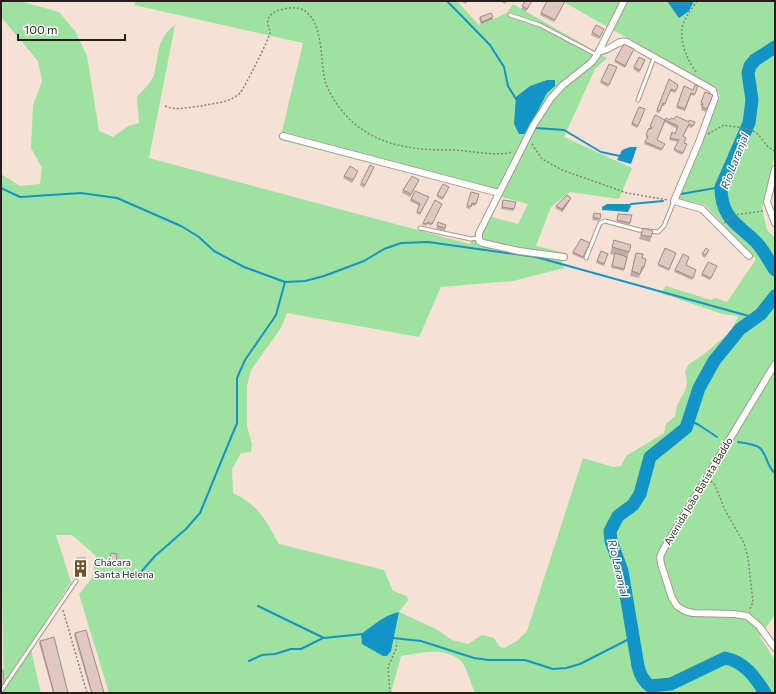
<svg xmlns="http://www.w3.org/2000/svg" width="776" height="694" font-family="Commissioner,sans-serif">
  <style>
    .green { fill: #9ee2a1 }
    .water { fill: #1394c7 }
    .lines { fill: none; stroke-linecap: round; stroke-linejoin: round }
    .stream { stroke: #1394c7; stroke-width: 2 }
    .river { stroke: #1394c7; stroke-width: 13 }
    .lane-casing { stroke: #ab988c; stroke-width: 5 }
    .street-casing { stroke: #ab988c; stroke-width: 8 }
    .path { stroke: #8f8178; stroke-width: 1.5; stroke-dasharray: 2 2; stroke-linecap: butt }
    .lane { stroke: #fff; stroke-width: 3 }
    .street { stroke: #fff; stroke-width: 6 }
    .wall { fill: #c1aca6 }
    .shaded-wall { fill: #9d8c87 }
    .building { fill: #e0c8c1; stroke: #9d8c87 }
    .labels { text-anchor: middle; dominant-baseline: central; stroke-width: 3; stroke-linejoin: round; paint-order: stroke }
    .street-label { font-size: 10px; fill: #271f1b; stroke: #fff }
    .poi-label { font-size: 10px; fill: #271f1b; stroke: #fff; text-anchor: start }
    .water-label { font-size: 11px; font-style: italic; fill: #28556c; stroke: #fff }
  </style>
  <rect width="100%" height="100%" fill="#f6e2d5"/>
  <path class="green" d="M1,1H20L59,12L75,31L87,56L99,131L113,137L128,126L139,123L137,97C142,91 152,82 154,75C159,56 156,38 175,25L149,158L470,244L484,215L518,224L528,204L280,140L303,43L134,5L136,1H457L479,25L507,13L513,4L607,58L595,69L564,137L632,168L619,199L570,192L551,207L536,246L566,253L562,263L564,268L513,281L441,287L419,337L287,313L281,328L251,370L247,386V426L252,444L251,452L241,453L232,469L233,493C259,505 266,521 279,544L384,570L393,591L407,596L408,600L399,612L436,629L452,640L468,644L482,635L494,638L500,647L504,648L517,641L527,631L583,458L613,467L621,466L626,456L664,433L666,424L675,416L677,405L685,391L687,382L685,372L688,365L704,354L729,333L739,316L722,314L661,293L666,286L711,300L715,298L727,302L756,259L705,205L678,199L720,96L717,89L562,1H775V154L762,209L767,230L775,238V614L760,637L775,660V693H475C472,686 466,666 461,661C444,646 421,653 401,656L391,693H109L79,594L92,578L96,556L72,535H56L71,582L30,645L41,693H2L4,691L1,541V174L20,186L40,184L42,168L31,148L33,105L42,81L38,61L1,17Z"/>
  <g class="water">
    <polygon points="667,1 694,1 689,11 679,18"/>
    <polygon points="547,80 555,80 555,86 547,93 527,132 524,134 519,134 514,124 516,97 530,86"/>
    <polygon points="630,147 637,147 631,164 617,160 622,150"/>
    <polygon points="607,204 630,204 631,206 628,212 602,210 602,207"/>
    <path d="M399,612L391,651L387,656H383L362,644L361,634C374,625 384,615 399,612Z"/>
  </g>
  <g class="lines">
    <g class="stream">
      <polyline points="447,1 490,45 504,67 508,86 516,99"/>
      <polyline points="536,128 564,130 601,152 620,156"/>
      <polyline points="1,188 20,197 81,193 117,198 181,226 199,237 214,251 244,267 285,282 305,281 324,276 364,261 384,249 401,243 428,242 536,257 756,318"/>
      <polyline points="681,194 721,187"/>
      <polyline points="631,204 663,201"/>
      <polyline points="689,420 699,425 717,437"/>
      <path d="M738,442C744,443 755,444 760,448C767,454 767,468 775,473"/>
      <polyline points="135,579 155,556 186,529 200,513 237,423 237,378 245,360 276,315 285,282"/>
      <polyline points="258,606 324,638 363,634"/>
      <polyline points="393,638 421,641 474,658 488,660 525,660 553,669 566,668 580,664 633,637"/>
      <polyline points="249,661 262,655 275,654 291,649 301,649 323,638"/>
    </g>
    <g class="river">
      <path d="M775,47L755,60L750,66L748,73L752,100L749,123L721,187C721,219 738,224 757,243C764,251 769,261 775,270"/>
      <path d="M765,693C755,677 745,662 725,658L671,684L650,686C643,681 640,675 638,666L622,571L611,541L610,531L618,516L633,505L640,494L650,457L686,428L699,388L714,361L740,329L761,314L775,296"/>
    </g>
    <defs>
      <g id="lane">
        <polyline points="510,15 540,25 597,55"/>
        <polyline points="638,100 654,58"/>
        <polyline points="420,228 471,239 478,238"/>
        <polyline points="586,258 600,223 605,221 639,230 658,232 664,226 674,201"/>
        <polyline points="1,691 76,581"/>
      </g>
      <g id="street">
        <path d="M599,51C610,52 617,39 627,42L713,90L715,98L699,142L674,201L702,209L749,256"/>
        <polyline points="283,136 499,193"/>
        <polyline points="775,169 767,202 775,223"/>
        <polyline points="564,257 519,251 483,243 479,241 479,233 533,126 551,98 563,85 592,62 597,55 624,1"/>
        <polyline points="775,364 663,550 660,557 661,564 672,598 677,606 685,611 693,613 734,614 747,616 759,626 775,648"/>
      </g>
    </defs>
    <use href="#lane" class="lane-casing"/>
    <use href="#street" class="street-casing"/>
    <g class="path">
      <path d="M697,1C693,7 688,13 685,20C676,35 687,61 697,73"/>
      <path d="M165,106C176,111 189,107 201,106C214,103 230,103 240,93C245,87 269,39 270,33C270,27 265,22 270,16C275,9 294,6 301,9C324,18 320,61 325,81C328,90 333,99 339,107C367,144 406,150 450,150C468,150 497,157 512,152"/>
      <path d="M708,134L724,125C733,127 745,127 753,131C763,136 764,147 775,151"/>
      <polyline points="532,144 542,159 562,170 627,193 668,200"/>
      <polyline points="724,223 734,215 763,211"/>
      <polyline points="711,481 715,485 725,510 744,543 748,558 753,602 749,611"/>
      <polyline points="63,610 87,693"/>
      <polyline points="390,693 388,667 396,649 397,642"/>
    </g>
    <use href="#lane" class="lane"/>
    <use href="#street" class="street"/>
  </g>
  <g class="wall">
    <polygon points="460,1 468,1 466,4"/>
    <polygon points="500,1 507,1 505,4"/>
    <polygon points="521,1 532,1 526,12 521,9 524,3"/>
    <polygon points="565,1 554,22 540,15 541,13"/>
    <polygon points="480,17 493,17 492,19 481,24 479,19"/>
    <polygon points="604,29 599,39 591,35 592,32"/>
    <polygon points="634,49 625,68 614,62 615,60"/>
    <polygon points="645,60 639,73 633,69 634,67"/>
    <polygon points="609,64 617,67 608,87 600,83"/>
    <polygon points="669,79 678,85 675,93 670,91 664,106 662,106 659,113 656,112"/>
    <polygon points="684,86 693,90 698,86 694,96 691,95 685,111 676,108"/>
    <polygon points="705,92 713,95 706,112 701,110 702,106 700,105"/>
    <polygon points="639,107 645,109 637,128 631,125"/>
    <polygon points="655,115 665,120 674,119 689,122 695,122 692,128 688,127 683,136 684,143 686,146 682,155 674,151 678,142 669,140 672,132 675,134 677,129 665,122 657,140 664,146 661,151 644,144 647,138 646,137"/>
    <polygon points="374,167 364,188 360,185 361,183"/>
    <polygon points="358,171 352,183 343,178 344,176"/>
    <polygon points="418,182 410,197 402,193 403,190"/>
    <polygon points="448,189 442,200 437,197 437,195"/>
    <polygon points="471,192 479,194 475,206 471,205 470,209 466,208"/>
    <polygon points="429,197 420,215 416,213 419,206 410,201 411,199"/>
    <polygon points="503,200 514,209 514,211 501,209"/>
    <polygon points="570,200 562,212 555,208 556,206"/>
    <polygon points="442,204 431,226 427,224 426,226 422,225 423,223"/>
    <polygon points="594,213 601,214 599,221 592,220"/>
    <polygon points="632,215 629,225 616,222 618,216"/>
    <polygon points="438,222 446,225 445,231 436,229"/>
    <polygon points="643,228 651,237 650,242 639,239"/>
    <polygon points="614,240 629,252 624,271 611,268 614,255 610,254"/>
    <polygon points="590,243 583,259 572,254 573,252"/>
    <polygon points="665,248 676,253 669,271 658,266"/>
    <polygon points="709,250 705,258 702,256 702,254"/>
    <polygon points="601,251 608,254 604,266 596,263"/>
    <polygon points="636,253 642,258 644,267 642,272 641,271 639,278 630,276"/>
    <polygon points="683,254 686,265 696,270 692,280 674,272"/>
    <polygon points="716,268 710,280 701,276 702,274"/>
    <polygon points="111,553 116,563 115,566 108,564"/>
    <polygon points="77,558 86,576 77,576 76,560"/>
    <polygon points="75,633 104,693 91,693 74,635"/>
    <polygon points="40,641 68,693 53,693 39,643"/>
  </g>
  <g class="shaded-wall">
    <polygon points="493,17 492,19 481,24 482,22"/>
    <polygon points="571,198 570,200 562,212 562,209"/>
    <polygon points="78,574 87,574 86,576 77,576"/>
  </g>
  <g class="building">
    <polygon points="525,1 532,1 527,9 522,6"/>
    <polygon points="547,1 565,1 555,20 541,13"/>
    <polygon points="491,13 493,17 482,22 480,17"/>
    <polygon points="596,25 604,29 600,37 592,32"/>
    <polygon points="624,44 634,49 625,66 615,60"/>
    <polygon points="639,57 645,60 640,70 634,67"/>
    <polygon points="609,64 617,67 609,85 601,81"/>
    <polygon points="669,79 678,85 676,91 671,89 665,104 663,103 660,111 657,110"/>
    <polygon points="695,85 698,86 695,94 691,93 685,109 677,106 684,86 693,90"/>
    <polygon points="705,92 713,95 707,109 702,107 703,104 701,102"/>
    <polygon points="639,107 645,109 638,126 632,123"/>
    <polygon points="655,115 665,120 657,140 665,144 662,149 645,142 648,136 646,135 649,128 651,129 652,127 650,126"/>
    <polygon points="676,116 689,122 689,120 695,122 693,126 689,124 683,136 686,138 684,143 687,144 683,153 674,149 679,140 670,138 672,132 675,134 678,126 665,120 666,118 670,120 671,118 674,119"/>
    <polygon points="370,165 374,167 365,185 361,183"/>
    <polygon points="350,166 358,171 353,180 344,176"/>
    <polygon points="412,176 419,180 411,194 403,190"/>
    <polygon points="443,184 449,187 443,198 437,195"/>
    <polygon points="415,191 429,197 420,213 417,211 420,204 411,199"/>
    <polygon points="471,192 479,194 476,204 472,203 471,207 467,205"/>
    <polygon points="567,195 571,198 562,209 556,206"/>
    <polygon points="435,200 442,204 432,224 428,222 427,224 423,223"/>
    <polygon points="503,200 516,202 514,209 502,207"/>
    <polygon points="594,213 601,214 600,219 593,217"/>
    <polygon points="618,214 632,215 630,223 617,220"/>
    <polygon points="438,222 446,225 445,228 437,226"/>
    <polygon points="643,228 653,231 651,237 641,235"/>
    <polygon points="581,239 590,243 583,257 573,252"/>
    <polygon points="614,240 631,245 629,252 612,247"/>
    <polygon points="665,248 676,253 669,269 658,264"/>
    <polygon points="706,248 709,250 706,255 702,254"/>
    <polygon points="601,251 608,254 604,264 597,261"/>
    <polygon points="615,253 627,257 624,269 612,266"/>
    <polygon points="636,253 643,254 642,258 646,259 644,267 642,267 640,274 632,271"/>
    <polygon points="683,254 689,257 686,265 696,270 693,278 675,270"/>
    <polygon points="708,262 717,266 711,278 702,274"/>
    <polygon points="111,553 117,554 116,563 109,562"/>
    <polygon points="77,558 86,558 87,574 78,574"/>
    <polygon points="86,630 104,693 92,693 75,633"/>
    <polygon points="54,637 68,693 54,693 40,641"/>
    <polygon points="1,670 3,670 4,684 1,685"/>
  </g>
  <defs>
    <symbol id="building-bare" viewBox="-9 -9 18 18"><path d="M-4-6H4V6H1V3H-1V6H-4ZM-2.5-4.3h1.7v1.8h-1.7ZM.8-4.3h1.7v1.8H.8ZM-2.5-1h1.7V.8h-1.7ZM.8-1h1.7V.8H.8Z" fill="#715127" stroke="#fff" stroke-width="2.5" paint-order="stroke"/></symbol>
  </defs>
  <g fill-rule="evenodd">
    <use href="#building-bare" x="68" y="556" width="25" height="25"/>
  </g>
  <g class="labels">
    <g class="street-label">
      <text transform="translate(698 491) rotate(-59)">Avenida João Batista Baddo</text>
    </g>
    <g class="poi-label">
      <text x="94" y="562">Chácara<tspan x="94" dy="12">Santa Helena</tspan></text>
    </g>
    <g class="water-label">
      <text transform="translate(734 161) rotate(-69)">Rio Laranjal</text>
      <text transform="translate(619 568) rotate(77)">Rio Laranjal</text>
    </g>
  </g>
  <rect width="776" height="694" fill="none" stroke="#271f1b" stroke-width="4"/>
  <path d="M18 34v6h107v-6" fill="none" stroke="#271f1b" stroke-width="2"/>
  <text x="24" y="34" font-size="12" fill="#271f1b" stroke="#ffffff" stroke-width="3" paint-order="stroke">100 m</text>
</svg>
